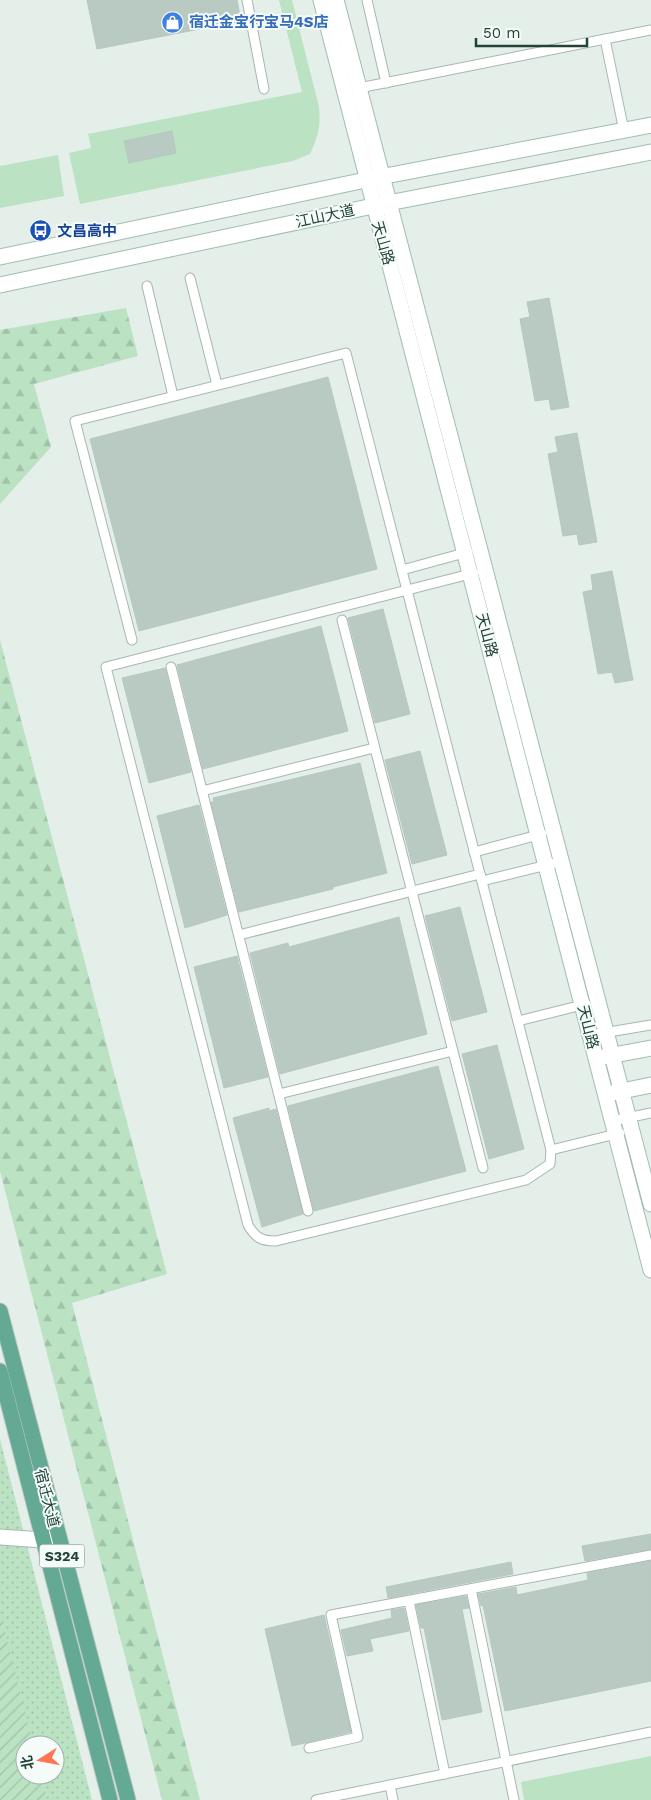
<svg xmlns="http://www.w3.org/2000/svg" width="651" height="1800" font-family="'Work Sans','Noto Sans SC',sans-serif">
  <style>
    .grass { fill: #bbe2c3 }
    .forest { fill: url(#forest-firs) }
    .park { fill: url(#park-dots); fill-rule: evenodd }
    .garden { fill: url(#garden-furrows) }
    .building { fill: #b9cac2; stroke: #b5c9c0 }
    .lines { fill: none; stroke-linecap: round; stroke-linejoin: round }
    .lane-casing { stroke: #a6b8b0; stroke-width: 11 }
    .street-casing { stroke: #a6b8b0; stroke-width: 17 }
    .secondary-casing { stroke: #a1bcb1; stroke-width: 17 }
    .primary-casing { stroke: #c1cac7; stroke-width: 17 }
    .lane { stroke: #fff; stroke-width: 9 }
    .street { stroke: #fff; stroke-width: 15 }
    .secondary { stroke: #fff; stroke-width: 15 }
    .primary { stroke: #64a994; stroke-width: 15 }
    .labels { text-anchor: middle; dominant-baseline: central; stroke-width: 4; stroke-linejoin: round; paint-order: stroke }
    .shield { fill: #f5fbf8; stroke: #617a72; stroke-width: 1 }
    .shield-label { font-size: 14px; font-weight: bold; fill: #214338 }
    .shop-label { font-size: 15px; font-weight: bold; fill: #366cbe; stroke: #f5fbf8; text-anchor: start }
    .street-label { font-size: 15px; fill: #214338; stroke: #f5fbf8 }
    .transit-label { font-size: 15px; font-weight: bold; fill: #164399; stroke: #f5fbf8; text-anchor: start }
  </style>
  <defs>
    <pattern id="forest-firs" width="22" height="20" patternUnits="userSpaceOnUse" patternTransform="scale(1.25)"><rect width="22" height="20" fill="#bbe2c3"/><path d="M5 1l3.5 6h-7zM16 11l3.5 6h-7z" fill="#a0c3a8"/></pattern>
    <pattern id="park-dots" width="8" height="8" patternUnits="userSpaceOnUse" patternTransform="scale(1.25)"><rect width="8" height="8" fill="#bbe2c3"/><path d="M2 2h.1M6 6h.1" fill="none" stroke="#a0c3a8" stroke-width="1.8" stroke-linecap="round"/></pattern>
    <pattern id="garden-furrows" width="10" height="10" patternUnits="userSpaceOnUse" patternTransform="scale(1.25)"><rect width="10" height="10" fill="#bbe2c3"/><path d="M-1 1l2-2M0 10L10 0M9 11l2-2" fill="none" stroke="#a0c3a8"/></pattern>
  </defs>
  <rect width="100%" height="100%" fill="#e4efe9"/>
  <g class="grass">
    <path d="M279,0H292L319,107C321,125 318,137 310,154L293,161L80,204L69,153L91,148L88,134L302,92Z"/>
    <polygon points="58,155 64,196 0,208 0,166"/>
    <polygon points="651,1756 651,1800 524,1800 521,1782"/>
  </g>
  <g class="forest">
    <polygon points="126,308 138,356 34,384 51,447 0,504 0,330"/>
    <polygon points="0,640 167,1274 72,1303 200,1800 162,1800 0,1171"/>
  </g>
  <path class="park" d="M0,1439L92,1800H0ZM25,1745H55V1775H25Z"/>
  <polygon class="garden" points="0,1611 33,1745 25,1745 25,1775 41,1775 47,1799 42,1800 0,1800"/>
  <g class="building">
    <polygon points="87,0 237,0 241,21 97,49"/>
    <polygon points="172,131 176,153 129,163 124,141"/>
    <polygon points="549,298 569,407 551,410 549,399 535,401 520,319 530,317 527,302"/>
    <polygon points="328,377 377,569 139,631 90,439"/>
    <polygon points="577,433 597,542 579,545 577,534 563,536 548,454 558,452 555,437"/>
    <polygon points="612,571 633,680 615,683 612,672 598,674 583,592 593,590 591,575"/>
    <polygon points="383,609 410,714 375,723 348,618"/>
    <polygon points="321,626 348,731 203,769 177,665"/>
    <polygon points="165,668 191,772 149,783 122,678"/>
    <polygon points="420,751 447,855 412,864 385,760"/>
    <polygon points="360,763 387,873 333,887 333,889 239,912 211,802 214,802 213,798"/>
    <polygon points="199,805 227,915 185,928 157,816"/>
    <polygon points="460,907 487,1012 452,1021 425,916"/>
    <polygon points="399,917 427,1034 280,1074 250,953 288,943 289,947"/>
    <polygon points="237,956 268,1077 224,1088 194,967"/>
    <polygon points="497,1045 524,1149 489,1159 462,1054"/>
    <polygon points="438,1066 466,1171 314,1211 288,1106"/>
    <polygon points="269,1108 269,1111 276,1109 303,1214 262,1227 233,1118"/>
    <polygon points="651,1534 651,1549 585,1561 582,1546"/>
    <polygon points="651,1561 651,1681 505,1711 483,1605 481,1606 478,1594 516,1587 517,1595 588,1580 587,1573"/>
    <polygon points="511,1562 513,1574 388,1598 386,1587"/>
    <polygon points="466,1596 469,1608 462,1609 482,1712 442,1720 424,1628 421,1628 416,1605"/>
    <polygon points="404,1608 409,1631 370,1639 373,1651 347,1656 341,1630 392,1618 391,1610"/>
    <polygon points="324,1615 351,1732 292,1746 265,1629"/>
  </g>
  <g class="lines">
    <defs>
      <g id="lane">
        <polyline points="247,0 264,89"/>
        <polyline points="367,0 386,83"/>
        <polyline points="605,39 624,131"/>
        <polyline points="359,88 651,30"/>
        <polyline points="190,278 217,385"/>
        <polyline points="147,286 173,396"/>
        <polyline points="402,570 468,552"/>
        <path d="M474,573L106,667L248,1225C256,1238 261,1241 276,1241L526,1180L550,1164L551,1150"/>
        <polyline points="342,620 483,1168"/>
        <polyline points="132,640 75,421 346,353 551,1150 620,1133"/>
        <polyline points="171,667 308,1211"/>
        <polyline points="202,791 374,748"/>
        <polyline points="474,852 542,834"/>
        <polyline points="482,881 563,861"/>
        <polyline points="239,935 480,874"/>
        <polyline points="518,1021 586,1004"/>
        <polyline points="591,1035 651,1025"/>
        <polyline points="279,1094 453,1051"/>
        <polyline points="612,1121 651,1113"/>
        <polyline points="471,1589 514,1800"/>
        <polyline points="409,1601 445,1774"/>
        <polyline points="309,1748 358,1737 331,1615 651,1555"/>
        <polyline points="390,1785 393,1800"/>
        <polyline points="316,1800 651,1732"/>
      </g>
      <polyline id="street" points="0,1537 43,1540 56,1538"/>
      <g id="secondary">
        <polyline points="321,0 651,1270"/>
        <path d="M336,0C438,402 549,802 651,1204"/>
        <polyline points="0,257 380,177 651,125"/>
        <polyline points="0,285 373,206 651,152"/>
        <polyline points="603,1057 651,1048"/>
        <polyline points="612,1093 651,1085"/>
      </g>
      <g id="primary">
        <polyline points="0,1311 128,1800"/>
        <polyline points="0,1371 110,1800"/>
      </g>
    </defs>
    <use href="#lane" class="lane-casing"/>
    <use href="#street" class="street-casing"/>
    <use href="#secondary" class="secondary-casing"/>
    <use href="#primary" class="primary-casing"/>
    <use href="#lane" class="lane"/>
    <use href="#street" class="street"/>
    <use href="#secondary" class="secondary"/>
    <use href="#primary" class="primary"/>
  </g>
  <defs>
    <symbol id="shop-disc" viewBox="-11 -11 22 22"><circle r="9.5" fill="#3f7fe0" stroke="#f5fbf8"/><path d="M-5-2.5h2.3a2.7 3.5 0 0 1 5.4 0H5L5.5 6h-11ZM-1.5-2.5h3a1.5 2.3 0 0 0-3 0Z" fill="#fff"/></symbol>
    <symbol id="bus-disc" viewBox="-11 -11 22 22"><circle r="9.5" fill="#1a4fb4" stroke="#f5fbf8"/><path d="M-5-6H5V4H4V6H2V4H-2V6H-4V4H-5ZM-3.5-4V0h7V-4ZM-3.5 1.2v1.5H-2V1.2ZM2 1.2v1.5H3.5V1.2Z" fill="#fff"/></symbol>
  </defs>
  <g fill-rule="evenodd">
    <use href="#shop-disc" x="160" y="10" width="25" height="25"/>
    <use href="#bus-disc" x="28" y="218" width="25" height="25"/>
  </g>
  <g class="labels">
    <rect class="shield" x="39.5" y="1544.5" width="45" height="23" rx="4"/>
    <g class="shield-label">
      <text x="62" y="1556">S324</text>
    </g>
    <g class="shop-label">
      <text x="189" y="22">宿迁金宝行宝马4S店</text>
    </g>
    <g class="street-label">
      <text transform="translate(325 216) rotate(-12)">江山大道</text>
      <text transform="translate(383 243) rotate(74)">天山路</text>
      <text transform="translate(487 635) rotate(75)">天山路</text>
      <text transform="translate(588 1027) rotate(76)">天山路</text>
      <text transform="translate(47 1498) rotate(76)">宿迁大道</text>
    </g>
    <g class="transit-label">
      <text x="57" y="231">文昌高中</text>
    </g>
  </g>
  <g transform="translate(40 1760) rotate(259)"><circle r="24" fill="#f5fbf8" stroke="#a0b1ab"/>
  <path d="M0-4L9 19L0 12L-9 19Z" fill="#ff7452"/>
  <text y="-8" font-size="14" font-weight="bold" text-anchor="middle" fill="#214338">北</text>
  </g>
  <path d="M476 38v8h111v-8" fill="none" stroke="#214338" stroke-width="2.5"/>
  <text x="483" y="38" font-size="15" fill="#214338" stroke="#f5fbf8" stroke-width="4" paint-order="stroke">50 m</text>
</svg>
